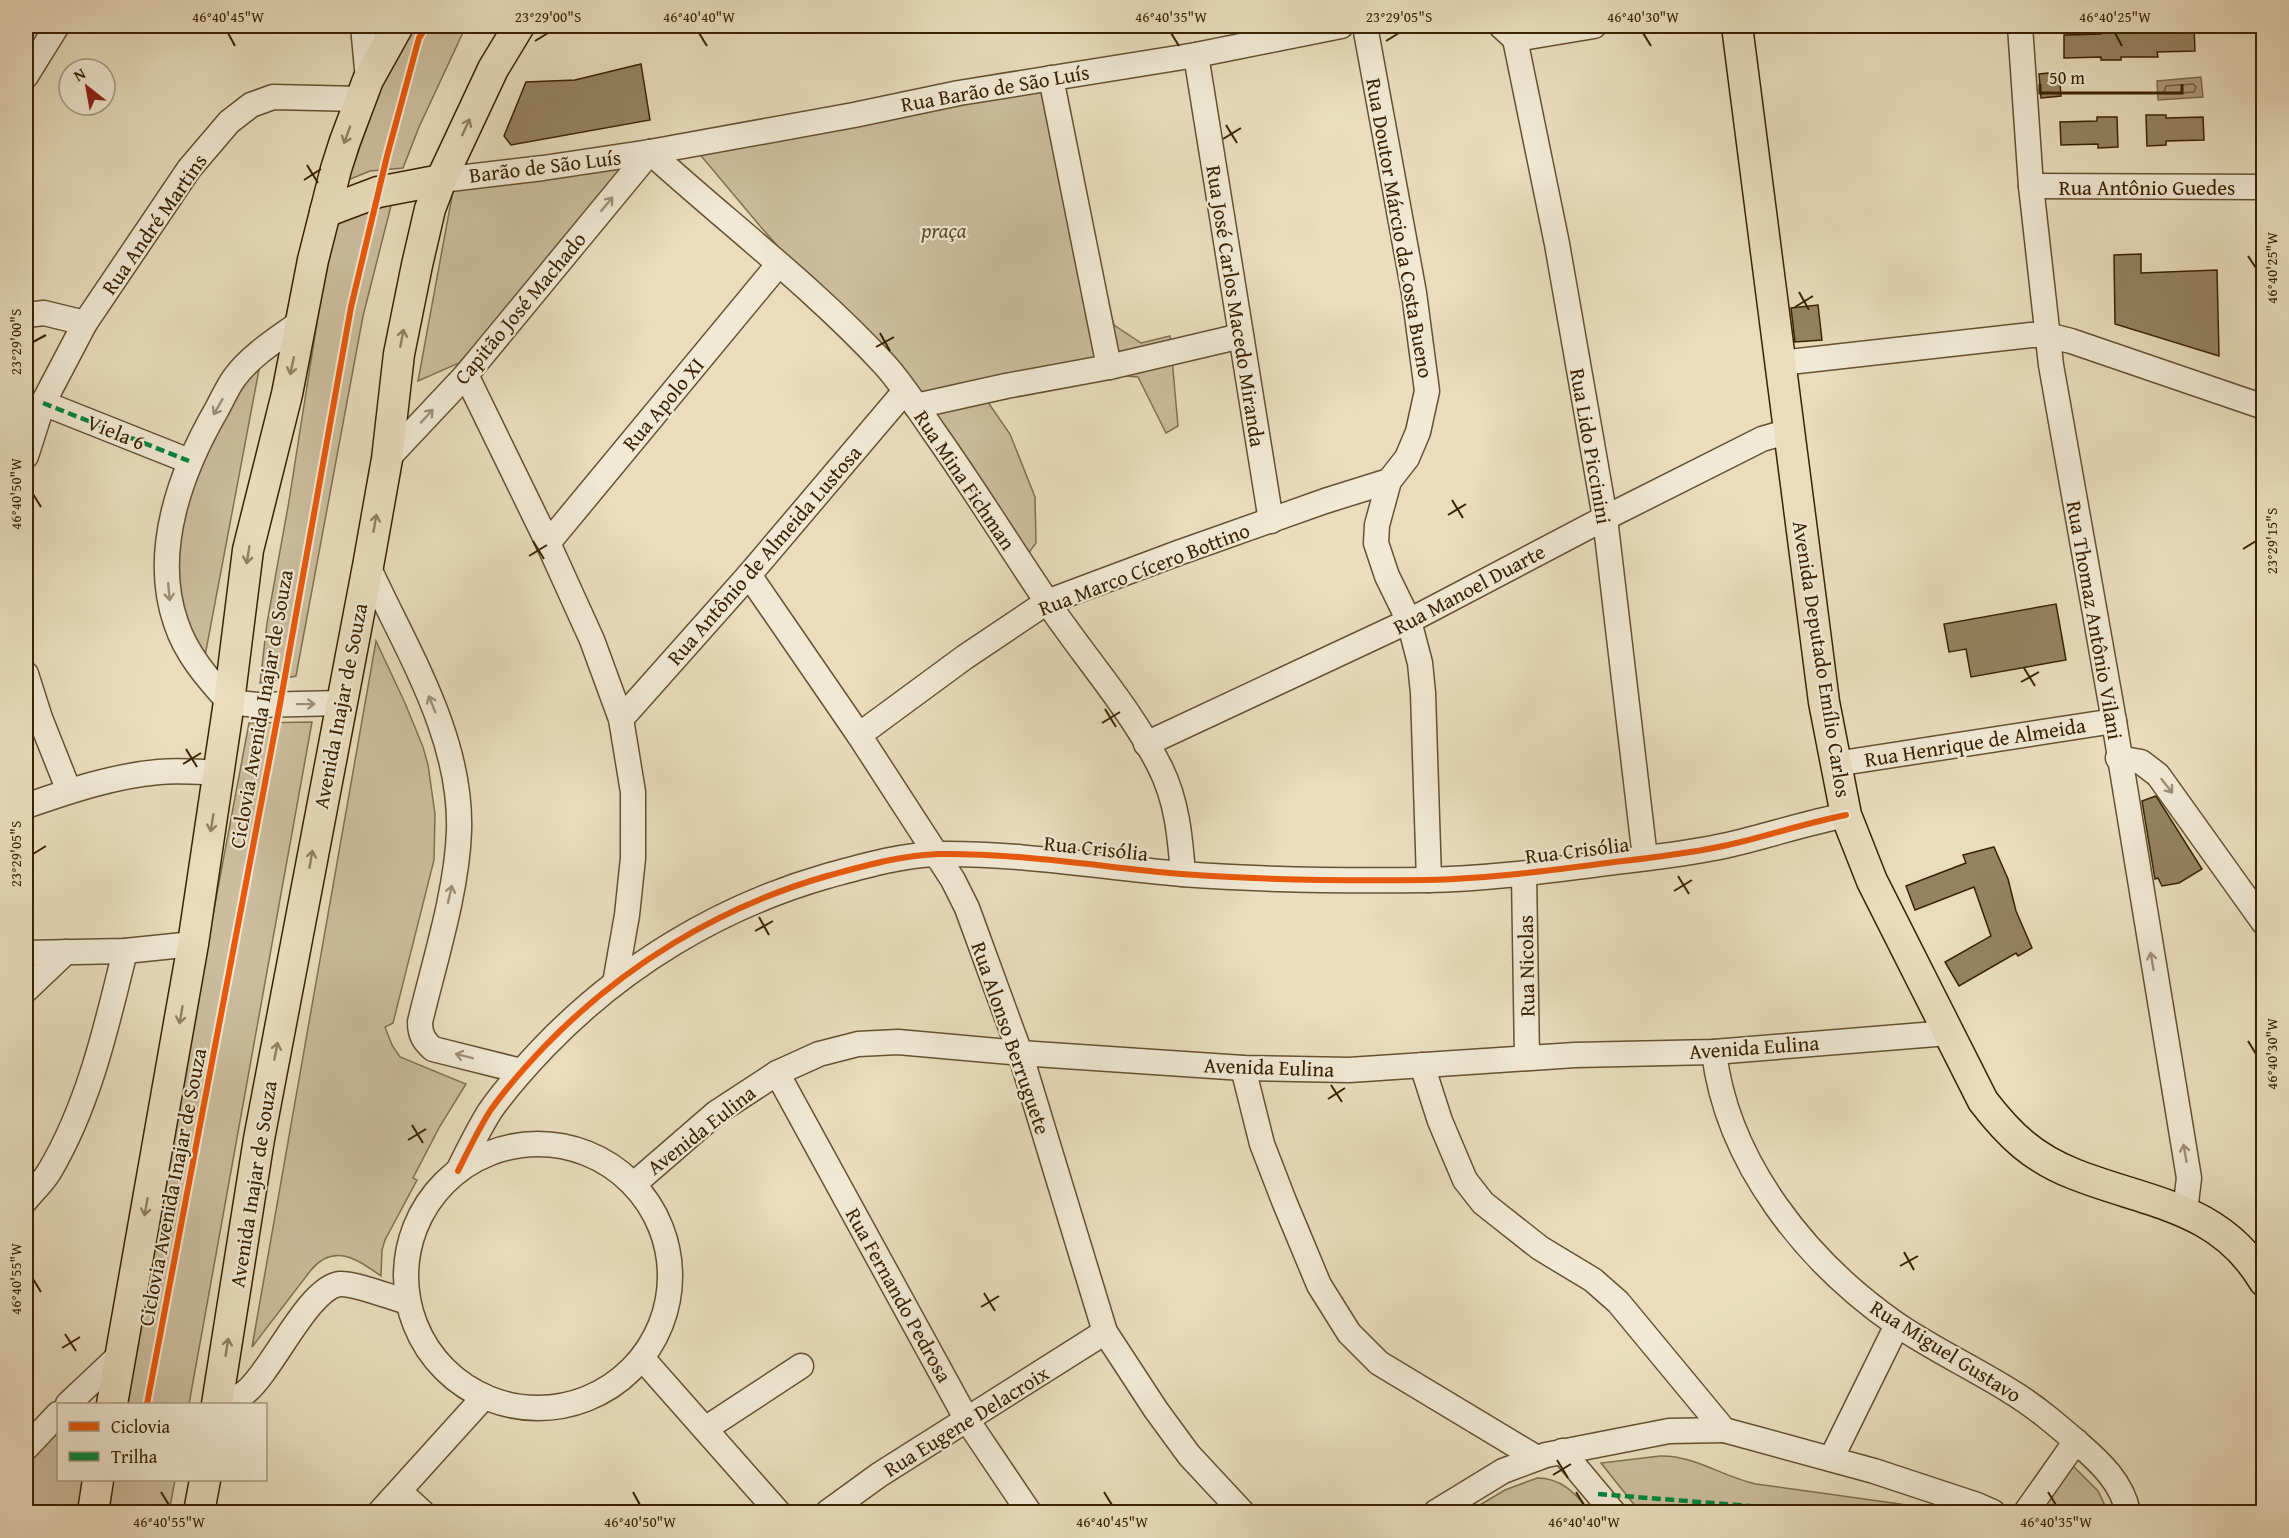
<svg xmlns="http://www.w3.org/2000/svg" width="2289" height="1538" font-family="'Gentium Book Plus',serif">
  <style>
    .green { fill: #cbbd9e; stroke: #82704f; stroke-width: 1.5 }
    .water { fill: #ae9d7d; stroke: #806c4b; stroke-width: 1.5 }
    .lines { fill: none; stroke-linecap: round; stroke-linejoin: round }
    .shore { stroke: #74603e; stroke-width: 1.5 }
    .building { fill: #958363; stroke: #3a2200; stroke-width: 1.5 }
    .minor-casing { stroke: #665130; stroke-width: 27 }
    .major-casing { stroke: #3a2200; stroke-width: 33 }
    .minor { stroke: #f1e9d5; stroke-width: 24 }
    .major { stroke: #e9ddbe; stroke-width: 30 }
    .quiet { stroke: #00873e; stroke-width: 4.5; stroke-dasharray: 9 4.5; stroke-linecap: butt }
    .cycleway-casing { stroke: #f1e9d5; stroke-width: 10 }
    .cycleway { stroke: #e8590c; stroke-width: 6 }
    .oneway { stroke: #92805f }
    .oneway2 { stroke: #9f8f75 }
    .ticks { fill: none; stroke: #3a2200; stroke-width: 2 }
    .labels { text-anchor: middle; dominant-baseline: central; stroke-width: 4.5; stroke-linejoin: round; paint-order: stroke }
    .street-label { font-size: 21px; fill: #3a2200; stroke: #f1e9d5 }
    .park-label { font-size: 21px; font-style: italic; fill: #5e4928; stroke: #f1e9d5 }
    .neatline { fill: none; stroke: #3a2200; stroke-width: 2 }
    .ticks-label { font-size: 15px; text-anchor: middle; fill: #3a2200 }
  </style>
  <rect width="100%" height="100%" fill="#e9ddbe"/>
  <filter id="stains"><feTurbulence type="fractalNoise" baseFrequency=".00333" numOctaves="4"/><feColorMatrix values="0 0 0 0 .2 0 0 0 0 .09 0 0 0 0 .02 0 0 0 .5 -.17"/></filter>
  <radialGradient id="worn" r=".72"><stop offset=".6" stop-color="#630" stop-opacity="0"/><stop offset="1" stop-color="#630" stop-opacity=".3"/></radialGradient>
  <g class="green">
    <polygon points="409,26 466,26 419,127 403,168 370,171 348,180 383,82"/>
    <polygon points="1039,74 1114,325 1141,343 1170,336 1178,426 1166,433 1138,377 1100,374 985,398 1010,434 1035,497 1036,543 1025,558 922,409 760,226 697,151"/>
    <polygon points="650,146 459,363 418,381 457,169"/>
    <polygon points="394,194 363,316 296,676 260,683 267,623 289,501 329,246 337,217"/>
    <polygon points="261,359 205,656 170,593 196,450"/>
    <path d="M376,641L405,703L423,747L428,765L435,814L434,860L393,1023L385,1027L392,1045L400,1057L466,1084L440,1126L413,1178L417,1180L385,1240L382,1250L381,1276C358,1260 334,1242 311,1270L252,1347Z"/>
    <polygon points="312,722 189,1404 127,1404 203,968 249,723"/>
    <polygon points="58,1416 58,1480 98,1480 93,1512 26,1512 26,1449"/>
    <path d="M1660,1456C1694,1455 1723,1477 1756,1484L1900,1504L1934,1512H1640L1601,1463Z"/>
    <polygon points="2068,1461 2098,1491 2108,1512 2062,1512 2038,1503"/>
    <path d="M1537,1478C1563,1478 1576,1495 1591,1512H1468L1505,1490Z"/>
    <polygon points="113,1480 175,1480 169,1512 107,1512"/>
  </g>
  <polygon class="water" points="2201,77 2203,97 2158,100 2157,81"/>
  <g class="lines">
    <polygon class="shore" points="2193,84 2196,87 2194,92 2166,94 2164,92 2166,86"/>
  </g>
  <g class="building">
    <polygon points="2157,26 2158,29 2194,28 2195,51 2157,52 2158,57 2121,57 2121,60 2101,60 2101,57 2064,58 2064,35 2101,34 2101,30"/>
    <polygon points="641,64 650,120 511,145 504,136 526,82 575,80"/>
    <polygon points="2059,72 2061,96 2041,98 2039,74"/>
    <polygon points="2146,115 2166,115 2166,118 2203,117 2204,140 2166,141 2166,145 2147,146"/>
    <polygon points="2097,117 2117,117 2118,147 2098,148 2098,144 2061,145 2060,122 2097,121"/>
    <polygon points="2141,254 2141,273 2217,270 2219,356 2115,324 2114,255"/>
    <polygon points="1818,305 1822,340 1795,342 1791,308"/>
    <polygon points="2056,604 2066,660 1971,677 1966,649 1949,652 1944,624"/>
    <polygon points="2156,796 2202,869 2179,883 2162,886 2158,878 2155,879 2142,801"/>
    <polygon points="1994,847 2008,879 2016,911 2032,948 2018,956 2016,953 1959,986 1945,962 1991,936 1974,887 1915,910 1906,886 1966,863 1963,855"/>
  </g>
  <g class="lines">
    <defs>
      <g id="minor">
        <polyline points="363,26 368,80"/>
        <polyline points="1365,26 1414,293 1427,391 1418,432 1407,458 1389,481 1377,525 1376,543 1387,576 1409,621 1420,663 1423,693 1429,880"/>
        <polyline points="1501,26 1515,39 1594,26"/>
        <polyline points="2020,26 2031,186 2051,365 2114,721 2189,1178 2185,1211"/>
        <polyline points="1515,39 1557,244 1605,518 1645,858"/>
        <polyline points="1196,55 1271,521"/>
        <polyline points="26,76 57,26"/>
        <polyline points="1051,78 1109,367"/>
        <path d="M650,152C728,223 813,287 885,365C903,385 918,409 934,432C973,487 1008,544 1046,600C1083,656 1130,707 1160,767C1177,801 1180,836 1183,874"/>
        <polyline points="441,180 543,168 650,152 854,115 959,93 1196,55 1341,26"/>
        <polyline points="2031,186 2264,187"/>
        <polyline points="26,315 44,313 85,323"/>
        <path d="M302,321C279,338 252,354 235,377C228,386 223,398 217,409C181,471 151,551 176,623C186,654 208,679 229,702L257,705L341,703"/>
        <polyline points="1780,363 2031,335 2047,335 2071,341 2264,407"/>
        <polyline points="466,375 548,543 592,640 621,719 633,792 633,858 627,915 615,983"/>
        <polyline points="43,403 189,461"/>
        <polyline points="916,406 1006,386 1109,367 1241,336"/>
        <polyline points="26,456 43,403 85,323 189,169 229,122 251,105 273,97 361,99"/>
        <polyline points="387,459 466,375 650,152"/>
        <polyline points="548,543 778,265"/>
        <path d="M368,566C406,650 462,736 459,831C457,892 434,963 420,1022C420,1035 424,1041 433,1049L521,1071"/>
        <polyline points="749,575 859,735 953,880 967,908 1020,1053 1105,1332 1156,1410 1189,1455 1242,1512"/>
        <polyline points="26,674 40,718 69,791"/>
        <polyline points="621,719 749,575 905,391"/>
        <polyline points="859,735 965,657 1047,602 1178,553 1325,501 1389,481"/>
        <polyline points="1146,744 1409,621 1605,518 1762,439 1789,431"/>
        <polyline points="2118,758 2141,762 2158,775 2264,923"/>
        <polyline points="1835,764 2114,721"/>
        <path d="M26,806C69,791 113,776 159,772C179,770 199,772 219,773"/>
        <polyline points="1524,874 1527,1058"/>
        <polyline points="26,953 125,951 193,944"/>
        <polyline points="26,990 66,952"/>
        <path d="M1714,1052C1727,1163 1807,1262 1896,1324C1933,1349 1973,1368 2010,1391C2035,1406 2057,1425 2079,1444C2101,1463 2122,1483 2128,1512"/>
        <polyline points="1422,1065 1440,1121 1465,1180 1483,1203 1540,1248 1593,1280 1618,1302 1724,1430 1874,1471 1977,1505 1993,1512"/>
        <polyline points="1243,1068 1262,1144 1284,1201 1319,1285 1349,1333 1379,1363 1537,1458"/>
        <polyline points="777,1073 967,1420 1029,1512"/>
        <circle cx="538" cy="1276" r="132"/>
        <path d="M458,1171C468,1151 478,1130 490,1111C506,1088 525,1067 544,1047C622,966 719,907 827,876C864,866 901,855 939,854C1020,853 1101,867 1182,874C1263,880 1345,881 1426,880C1482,879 1537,872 1592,865C1637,859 1684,855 1728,845C1767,836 1806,823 1846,815"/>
        <polyline points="634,1184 716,1113 777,1073 819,1054 858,1044 898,1042 1020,1053 1243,1068 1349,1070 1575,1055 1714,1052 1948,1033"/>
        <path d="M26,1200C33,1191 43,1182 49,1172C89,1105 107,1025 125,951"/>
        <polyline points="642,1358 778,1512"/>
        <polyline points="68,1404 120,1355"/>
        <path d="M218,1404C228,1401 239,1398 247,1391C273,1369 309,1287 340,1284C355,1283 392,1298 408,1302"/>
        <polyline points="705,1429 801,1366"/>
        <polyline points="26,1448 58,1414"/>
        <polyline points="1562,1451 1613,1512"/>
        <polyline points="1831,1459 1897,1325"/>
        <polyline points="400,1492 422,1512"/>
        <polyline points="380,1512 484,1397"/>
        <polyline points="828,1512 879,1475 1105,1332"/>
        <polyline points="1436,1512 1503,1471 1546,1455 1669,1431 1724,1430"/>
        <polyline points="2026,1512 2076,1441"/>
      </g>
      <g id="major">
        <path d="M1737,26L1824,702L1846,815L1872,881L1983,1101C2009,1135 2033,1158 2074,1174C2147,1203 2220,1206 2264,1281"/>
        <polyline points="325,212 378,192 441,180"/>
        <polyline points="112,1404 193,944 229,702 248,550 287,394 313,260 336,169 345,141 368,80 398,26"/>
        <polyline points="217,1404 259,1139 368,566 387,459 399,354 417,265 430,209 441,180 493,69 519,26"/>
        <polyline points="93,1512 98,1480"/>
        <polyline points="199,1512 205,1480"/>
      </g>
    </defs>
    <use href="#minor" class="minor-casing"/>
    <use href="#major" class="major-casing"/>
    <use href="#minor" class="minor"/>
    <use href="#major" class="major"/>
    <g class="quiet">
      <polyline points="43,403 189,461"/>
      <polyline points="1598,1494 1826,1512"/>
    </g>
    <defs>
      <g id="cycleway">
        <path d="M458,1171C468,1151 478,1130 490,1111C506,1088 525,1067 544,1047C622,966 719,907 827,876C864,866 901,855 939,854C1020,853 1101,867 1182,874C1263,880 1345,881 1426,880C1482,879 1537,872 1592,865C1637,859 1684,855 1728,845C1767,836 1806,823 1846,815"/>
        <polyline points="147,1404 280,704 351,307 387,156 419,38 427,26"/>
      </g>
    </defs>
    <use href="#cycleway" class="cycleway-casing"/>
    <use href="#cycleway" class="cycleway"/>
  </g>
  <defs><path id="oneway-shaft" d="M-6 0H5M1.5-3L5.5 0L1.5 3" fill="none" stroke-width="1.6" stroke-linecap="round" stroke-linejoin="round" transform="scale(1.5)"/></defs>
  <g class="oneway">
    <use href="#oneway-shaft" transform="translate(466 127) rotate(-65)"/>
    <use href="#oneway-shaft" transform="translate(347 135) rotate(110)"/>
    <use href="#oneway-shaft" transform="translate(402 338) rotate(-79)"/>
    <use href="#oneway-shaft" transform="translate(292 366) rotate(102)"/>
    <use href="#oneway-shaft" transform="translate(375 523) rotate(-80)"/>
    <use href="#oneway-shaft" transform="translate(248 555) rotate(99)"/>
    <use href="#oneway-shaft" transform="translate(212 823) rotate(99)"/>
    <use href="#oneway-shaft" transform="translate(311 859) rotate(-80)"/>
    <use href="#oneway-shaft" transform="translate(181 1015) rotate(100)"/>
    <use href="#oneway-shaft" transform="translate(276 1051) rotate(-79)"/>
    <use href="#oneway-shaft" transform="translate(146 1207) rotate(100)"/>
    <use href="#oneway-shaft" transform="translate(227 1347) rotate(-81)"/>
  </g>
  <g class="oneway2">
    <use href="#oneway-shaft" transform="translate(607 204) rotate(-50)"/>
    <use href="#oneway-shaft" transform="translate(218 407) rotate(120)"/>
    <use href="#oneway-shaft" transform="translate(427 416) rotate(-47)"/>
    <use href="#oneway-shaft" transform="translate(169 592) rotate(85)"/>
    <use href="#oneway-shaft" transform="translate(306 704) rotate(-1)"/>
    <use href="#oneway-shaft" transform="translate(432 704) rotate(-112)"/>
    <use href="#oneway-shaft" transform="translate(2167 786) rotate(52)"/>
    <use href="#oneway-shaft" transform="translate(450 894) rotate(-77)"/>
    <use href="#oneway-shaft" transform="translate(2152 961) rotate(-100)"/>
    <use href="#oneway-shaft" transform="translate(464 1056) rotate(-166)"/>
    <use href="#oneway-shaft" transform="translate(2185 1153) rotate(-100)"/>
  </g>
  <path class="ticks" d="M228,33L235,46M699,33L707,46M1171,33L1179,46M1643,33L1651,46M2115,33L2122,46M535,41L548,33M1386,41L1399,33M1226,125L1237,143M1223,139L1241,128M307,165L318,183M304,180L321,169M2248,256L2256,268M1799,292L1809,310M1795,307L1813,296M880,333L890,351M33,342L46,335M876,347L894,337M33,494L41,507M1452,500L1463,518M1448,515L1466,504M533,541L544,559M2243,549L2256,541M529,556L547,545M2024,668L2035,686M2021,682L2039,672M1105,709L1116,727M1102,723L1120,712M186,749L197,767M183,764L201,753M33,854L46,846M1678,876L1689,894M1674,891L1692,880M759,917L769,935M755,931L773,921M2248,1041L2256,1054M1331,1085L1342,1102M1328,1099L1345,1088M412,1125L423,1143M408,1140L426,1129M1904,1252L1914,1270M1900,1266L1918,1256M33,1279L41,1292M984,1293L995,1311M981,1307L999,1296M65,1334L76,1351M62,1348L80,1337M1557,1460L1568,1478M1553,1475L1571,1464M161,1492L169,1505M633,1492L640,1505M1104,1492L1112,1505M1576,1492L1584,1505M2048,1492L2056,1505"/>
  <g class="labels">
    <g class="street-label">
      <text transform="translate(995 88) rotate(-10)">Rua Barão de São Luís</text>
      <text transform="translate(545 166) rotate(-7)">Barão de São Luís</text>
      <text x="2147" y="187">Rua Antônio Guedes</text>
      <text transform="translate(154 224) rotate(-55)">Rua André Martins</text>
      <text transform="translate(1400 228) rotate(80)">Rua Doutor Márcio da Costa Bueno</text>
      <text transform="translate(1236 306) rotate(81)">Rua José Carlos Macedo Miranda</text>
      <text transform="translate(520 308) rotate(-50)">Capitão José Machado</text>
      <text transform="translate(663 404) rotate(-50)">Rua Apolo XI</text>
      <text transform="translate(116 432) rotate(22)">Viela 6</text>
      <text transform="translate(1591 446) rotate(80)">Rua Lido Piccinini</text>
      <text transform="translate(965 480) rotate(56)">Rua Mina Fichman</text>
      <text transform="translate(764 555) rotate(-49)">Rua Antônio de Almeida Lustosa</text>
      <text transform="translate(1144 569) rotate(-21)">Rua Marco Cícero Bottino</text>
      <text transform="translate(1469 589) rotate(-28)">Rua Manoel Duarte</text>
      <text transform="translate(2095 620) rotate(80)">Rua Thomaz Antônio Vilani</text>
      <text transform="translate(1822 659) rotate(81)">Avenida Deputado Emílio Carlos</text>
      <text transform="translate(340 706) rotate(-79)">Avenida Inajar de Souza</text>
      <text transform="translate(261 709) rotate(-80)">Ciclovia Avenida Inajar de Souza</text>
      <text transform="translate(1975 742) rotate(-9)">Rua Henrique de Almeida</text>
      <text transform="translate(1096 848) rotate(6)">Rua Crisólia</text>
      <text transform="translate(1577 850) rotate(-7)">Rua Crisólia</text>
      <text transform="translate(1526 966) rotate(-91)">Rua Nicolas</text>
      <text transform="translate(1011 1038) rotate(71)">Rua Alonso Berruguete</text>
      <text transform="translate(1754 1047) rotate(-4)">Avenida Eulina</text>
      <text transform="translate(1269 1067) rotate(2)">Avenida Eulina</text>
      <text transform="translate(701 1130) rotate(-38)">Avenida Eulina</text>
      <text transform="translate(253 1184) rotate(-81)">Avenida Inajar de Souza</text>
      <text transform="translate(172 1187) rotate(-79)">Ciclovia Avenida Inajar de Souza</text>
      <text transform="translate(899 1295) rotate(61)">Rua Fernando Pedrosa</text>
      <text transform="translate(1946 1351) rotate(32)">Rua Miguel Gustavo</text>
      <text transform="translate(966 1421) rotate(-32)">Rua Eugene Delacroix</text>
    </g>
    <g class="park-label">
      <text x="944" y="230">praça</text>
    </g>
  </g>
  <rect width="2289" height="1538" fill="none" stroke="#e9ddbe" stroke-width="66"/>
  <rect x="57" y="1403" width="210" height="78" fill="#f1e9d5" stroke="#a89980" stroke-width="1.5"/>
  <rect x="69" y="1422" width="30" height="9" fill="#e8590c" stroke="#a89980" stroke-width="1.5"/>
  <text x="111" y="1433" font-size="18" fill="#3a2200">Ciclovia</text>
  <rect x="69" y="1452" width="30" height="9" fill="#00873e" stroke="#a89980" stroke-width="1.5"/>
  <text x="111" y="1463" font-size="18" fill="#3a2200">Trilha</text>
  <g transform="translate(87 87) rotate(329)"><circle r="28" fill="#f1e9d5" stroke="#a89980" stroke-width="1.5"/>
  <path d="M0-4.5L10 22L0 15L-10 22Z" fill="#8f2418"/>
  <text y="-9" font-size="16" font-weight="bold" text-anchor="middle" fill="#3a2200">N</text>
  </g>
  <path d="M2040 84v9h142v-9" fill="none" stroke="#3a2200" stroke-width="3"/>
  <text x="2049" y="84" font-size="18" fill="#3a2200" stroke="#f1e9d5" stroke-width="4.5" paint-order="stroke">50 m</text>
  <rect x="33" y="33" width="2223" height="1472" class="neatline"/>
  <g class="ticks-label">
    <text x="228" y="22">46°40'45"W</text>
    <text x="548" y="22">23°29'00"S</text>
    <text x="699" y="22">46°40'40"W</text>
    <text x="1171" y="22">46°40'35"W</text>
    <text x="1399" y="22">23°29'05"S</text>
    <text x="1643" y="22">46°40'30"W</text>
    <text x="2115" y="22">46°40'25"W</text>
    <text transform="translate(2272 268) rotate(-90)" y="5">46°40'25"W</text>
    <text transform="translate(16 342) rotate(-90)" y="5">23°29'00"S</text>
    <text transform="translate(16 494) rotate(-90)" y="5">46°40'50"W</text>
    <text transform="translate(2272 541) rotate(-90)" y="5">23°29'15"S</text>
    <text transform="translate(16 854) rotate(-90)" y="5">23°29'05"S</text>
    <text transform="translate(2272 1054) rotate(-90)" y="5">46°40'30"W</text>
    <text transform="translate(16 1279) rotate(-90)" y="5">46°40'55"W</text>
    <text x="169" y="1527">46°40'55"W</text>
    <text x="640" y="1527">46°40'50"W</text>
    <text x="1112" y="1527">46°40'45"W</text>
    <text x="1584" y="1527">46°40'40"W</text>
    <text x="2056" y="1527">46°40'35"W</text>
  </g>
  <rect width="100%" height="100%" filter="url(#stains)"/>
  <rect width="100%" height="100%" fill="url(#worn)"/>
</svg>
